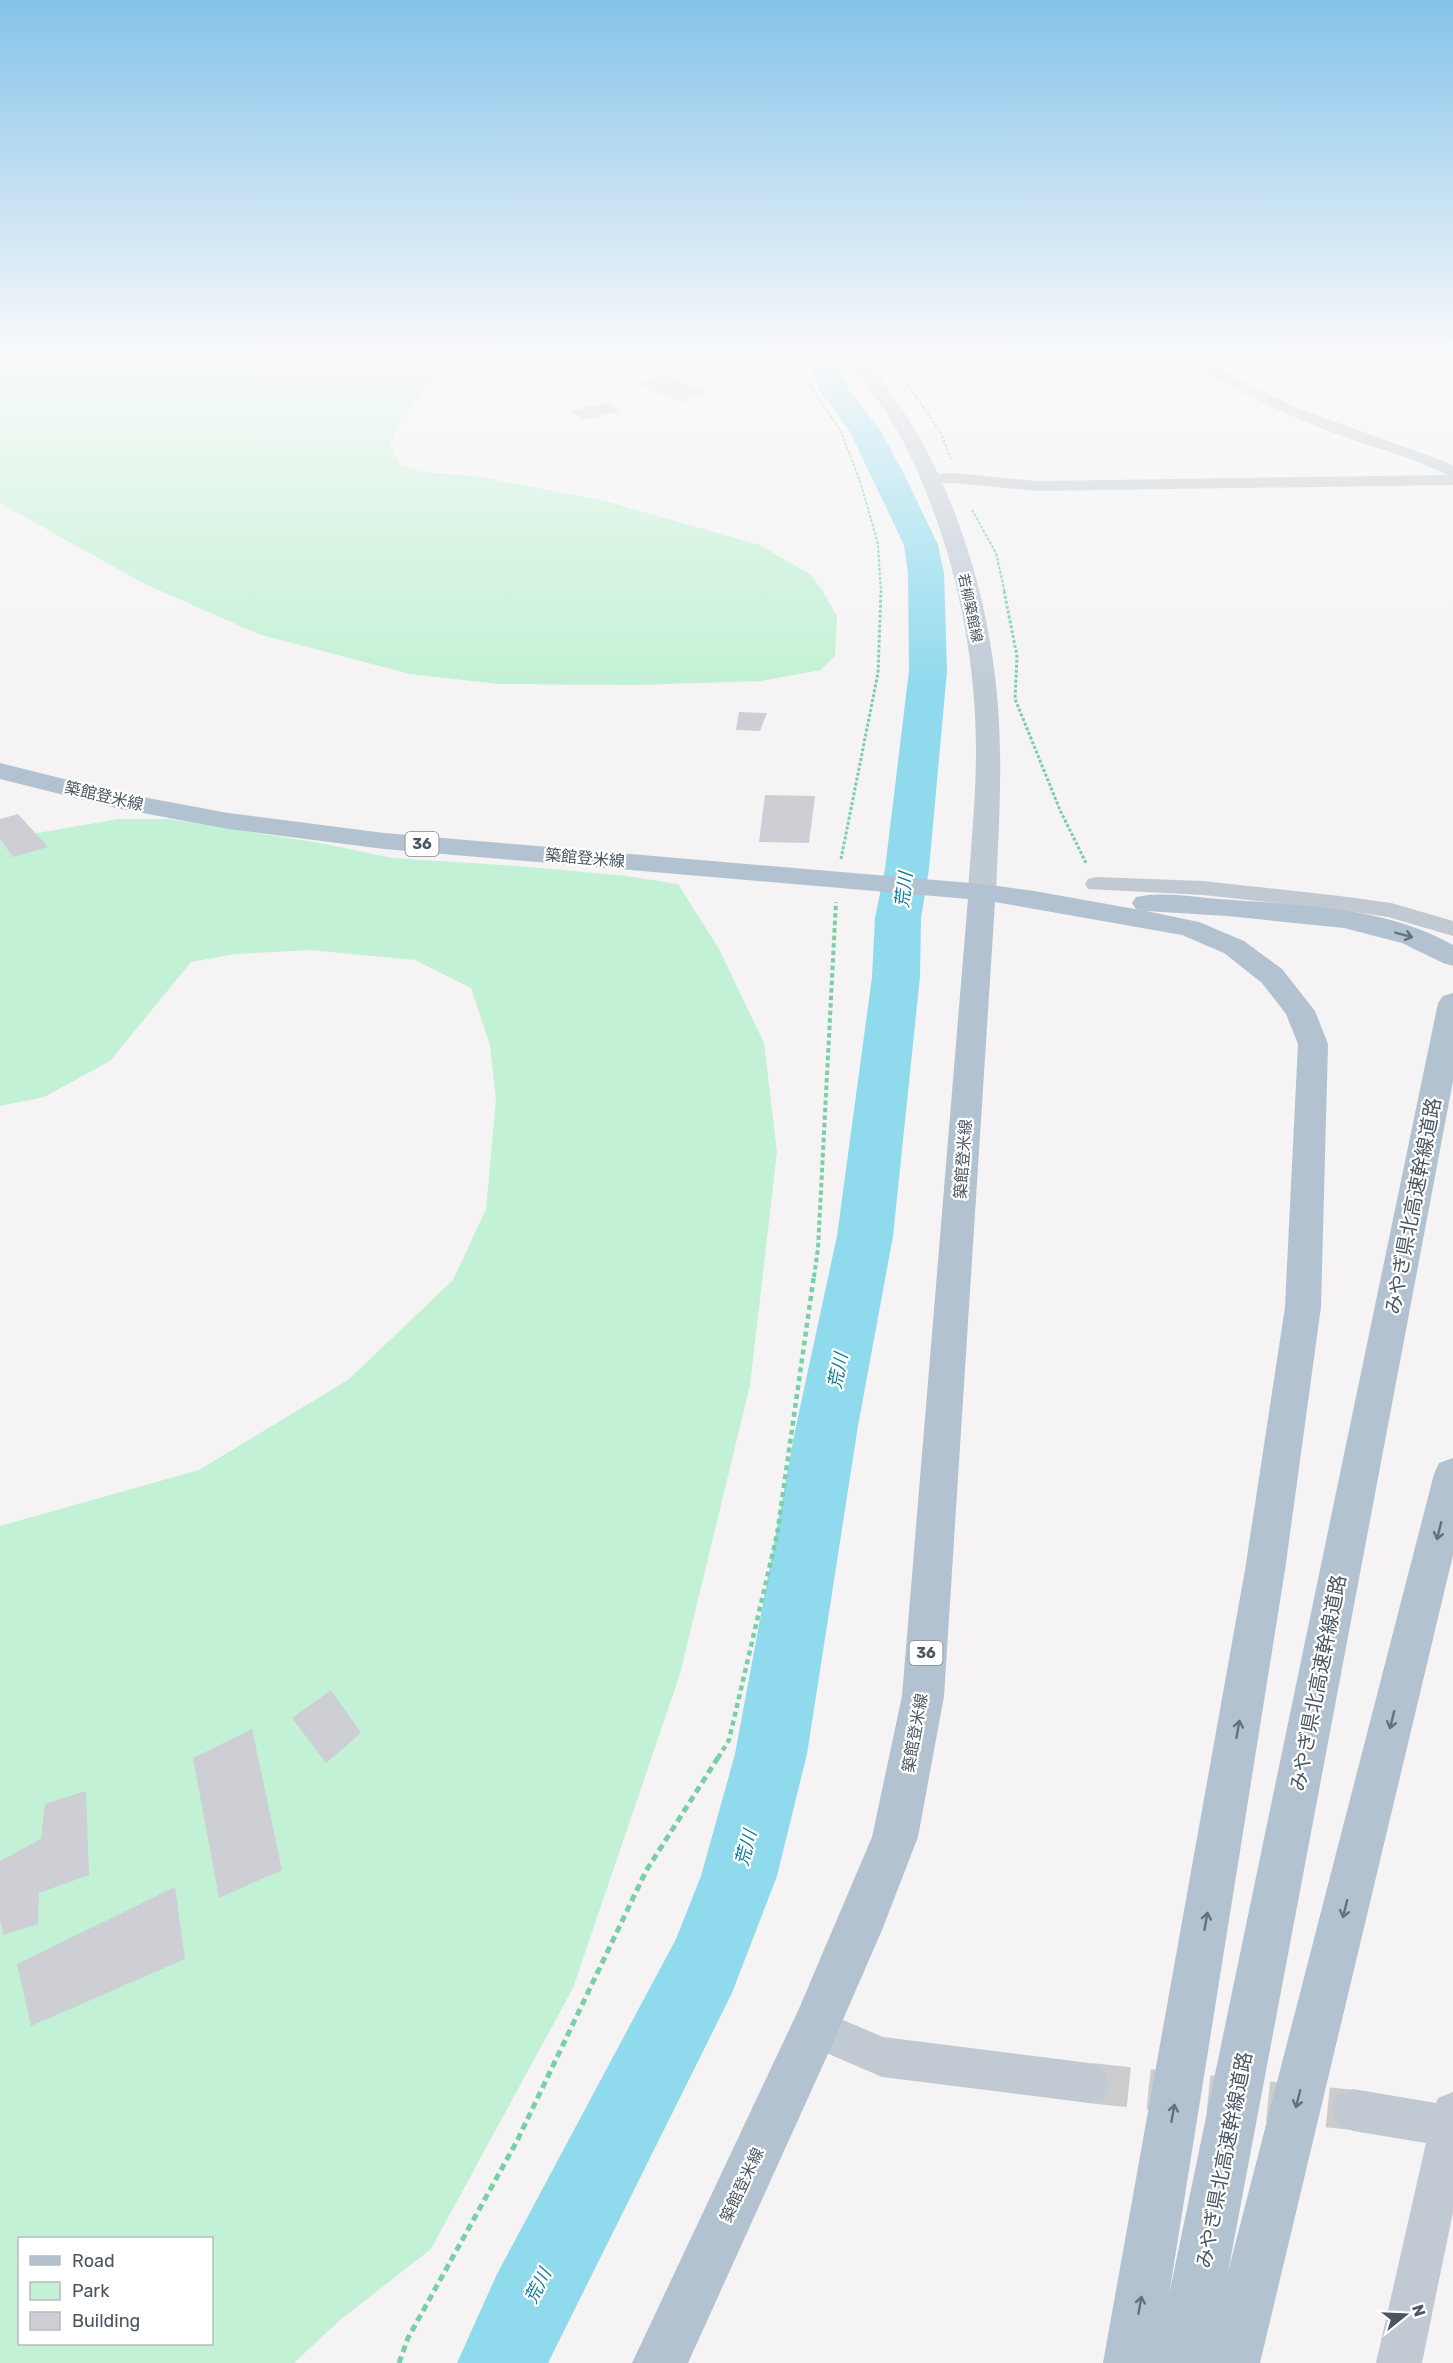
<svg xmlns="http://www.w3.org/2000/svg" width="1453" height="2363" font-family="Rubik,'Noto Sans JP',sans-serif">
  <style>
    .green { fill: #c3f1d5; fill-rule: evenodd }
    .lines { fill: none; stroke-linecap: round; stroke-linejoin: round }
    .river { fill: #90daee; fill-rule: evenodd }
    .building { fill: #cdcfd5 }
    .minor-tunnel { stroke: #caccce; stroke-width: 40; stroke-dasharray: 40 20; stroke-linecap: butt }
    .path-far4 { stroke: #7ad0a6; stroke-width: 2; stroke-dasharray: 3 1.5; stroke-linecap: butt }
    .path-far3 { stroke: #7ad0a6; stroke-width: 3; stroke-dasharray: 3 2; stroke-linecap: butt }
    .path-far2 { stroke: #7ad0a6; stroke-width: 4; stroke-dasharray: 4.5 3; stroke-linecap: butt }
    .path-far1 { stroke: #7ad0a6; stroke-width: 4.5; stroke-dasharray: 5 4; stroke-linecap: butt }
    .path { stroke: #7ad0a6; stroke-width: 5; stroke-dasharray: 7 4.5; stroke-linecap: butt }
    .minor { fill: #c1cad2; fill-rule: evenodd }
    .secondary { fill: #c1cbd6; fill-rule: evenodd }
    .primary { fill: #b3c2d1; fill-rule: evenodd }
    .oneway { stroke: #64717d }
    .labels { text-anchor: middle; dominant-baseline: central; stroke-width: 4.5; stroke-linejoin: round; paint-order: stroke }
    .far-street-label { font-size: 14px; fill: #4a5661; stroke: #fff }
    .shield { fill: #fff; stroke: #808990; stroke-width: 1.5 }
    .shield-label { font-size: 15px; font-weight: bold; fill: #4a5661 }
    .street-label { font-size: 16px; fill: #4a5661; stroke: #fff }
    .water-label { font-size: 18px; font-style: italic; fill: #0c7c9b; stroke: #fff }
    .near-street-label { font-size: 20px; fill: #4a5661; stroke: #fff }
  </style>
  <rect width="100%" height="100%" fill="#f5f3f3"/>
  <g class="green">
    <polygon points="0,352 694,352 682,360 626,369 516,365 459,367 431,382 401,420 390,442 400,465 425,472 481,477 601,500 760,545 811,575 822,590 837,616 835,655 821,670 760,681 636,685 498,684 410,674 258,634 143,583 0,503"/>
    <path d="M119,819H169L325,844L392,858L519,866L626,876L678,884L719,949L764,1043L777,1152L750,1385L680,1674L573,1988L431,2249L340,2320L294,2363H0V1526L199,1470L348,1380L453,1280L486,1209L496,1100L490,1045L471,988L415,960L309,950L236,954L191,962L110,1061L44,1097L0,1106V836H20ZM20,2238H212V2344H20Z"/>
  </g>
  <g class="lines">
    <polygon class="river" points="796,352 826,352 839,368 849,389 880,430 904,474 938,545 944,573 947,671 929,869 921,918 920,977 893,1236 858,1426 807,1754 777,1876 732,1993 548,2363 457,2363 497,2274 676,1939 701,1876 735,1754 796,1426 837,1236 872,977 875,918 885,869 909,671 908,573 904,545 850,432 820,391 812,371"/>
  </g>
  <g class="building">
    <polygon points="664,375 706,391 682,402 636,384"/>
    <polygon points="608,402 620,411 583,420 571,411"/>
    <polygon points="739,712 767,713 760,731 736,730"/>
    <polygon points="765,795 815,796 809,843 759,842"/>
    <polygon points="18,814 48,847 13,857 0,839 0,819"/>
    <polygon points="331,1690 361,1733 326,1763 292,1718"/>
    <polygon points="252,1729 282,1870 219,1898 193,1758"/>
    <polygon points="86,1791 89,1875 39,1893 38,1924 3,1935 0,1919 0,1861 41,1839 45,1804"/>
    <polygon points="175,1887 185,1959 31,2026 17,1964"/>
  </g>
  <g class="lines">
    <polyline class="minor-tunnel" points="1089,2083 1353,2110"/>
    <g class="path-far4">
      <polyline points="787,352 840,430 860,481 878,544 881,593"/>
      <polyline points="896,369 940,431 951,459"/>
      <polyline points="972,510 996,553 1005,593"/>
    </g>
    <g class="path-far3">
      <polyline points="1004,591 1017,656 1015,699 1060,810 1086,863"/>
      <polyline points="841,859 878,673 881,591"/>
    </g>
    <polyline class="path-far2" points="814,1277 818,1248 836,902"/>
    <polyline class="path-far1" points="718,1758 729,1740 777,1535 814,1275"/>
    <polyline class="path" points="399,2363 408,2338 517,2141 646,1871 719,1756"/>
    <g class="minor">
      <path d="M1188,352H1202L1203,358L1206,360L1252,386L1300,409L1446,462L1453,466V485L1036,491L954,483L931,484L923,479L931,474L954,473L1036,481L1447,475C1413,457 1375,448 1339,435C1288,416 1240,393 1193,365L1189,360Z"/>
      <polygon points="1096,877 1203,881 1340,896 1391,903 1453,921 1453,936 1388,917 1340,910 1203,895 1088,889 1085,884 1088,879"/>
      <polygon points="815,2008 883,2037 1089,2063 1103,2069 1109,2083 1103,2097 1089,2103 882,2077 801,2042 795,2028 801,2014"/>
      <polygon points="1353,2089 1436,2103 1438,2098 1453,2092 1453,2212 1422,2363 1376,2363 1426,2143 1353,2131 1338,2125 1332,2110 1338,2095"/>
    </g>
    <path class="secondary" d="M843,352H861C882,380 903,408 920,438C972,533 999,644 1000,751C1001,798 998,845 996,892L992,898L982,900L972,898L968,892C971,845 976,798 976,751C976,644 951,535 902,439C885,408 863,381 843,352Z"/>
    <path class="primary" d="M0,763L116,792L228,813L384,833L982,884L1034,891L1146,911L1136,909L1132,903L1136,897C1162,891 1193,897 1219,899C1296,905 1384,906 1453,945V966L1443,963L1402,943L1344,928L1227,916L1146,911L1199,922L1244,941L1282,969L1315,1011L1328,1044L1321,1307L1285,1570L1169,2295L1438,1003L1443,996L1453,993V1081L1228,2272L1434,1474L1439,1463L1453,1458V1555L1260,2363H1103L1245,1570L1285,1307L1298,1044L1286,1014L1262,983L1224,953L1182,935L995,902L944,1696L918,1837L882,1930L832,2045L688,2363H632L798,2011L872,1837L902,1696L968,899L384,849L228,829L116,808L0,779Z"/>
  </g>
  <defs><path id="oneway-shaft" d="M-6 0H5M1.5-3L5.5 0L1.5 3" fill="none" stroke-width="1.6" stroke-linecap="round" stroke-linejoin="round" transform="scale(1.5)"/></defs>
  <g class="oneway">
    <use href="#oneway-shaft" transform="translate(1404 935) rotate(15)"/>
    <use href="#oneway-shaft" transform="translate(1439 1531) rotate(104)"/>
    <use href="#oneway-shaft" transform="translate(1392 1720) rotate(104)"/>
    <use href="#oneway-shaft" transform="translate(1238 1729) rotate(-80)"/>
    <use href="#oneway-shaft" transform="translate(1345 1909) rotate(104)"/>
    <use href="#oneway-shaft" transform="translate(1206 1921) rotate(-80)"/>
    <use href="#oneway-shaft" transform="translate(1298 2099) rotate(104)"/>
    <use href="#oneway-shaft" transform="translate(1173 2113) rotate(-80)"/>
    <use href="#oneway-shaft" transform="translate(1140 2305) rotate(-80)"/>
  </g>
  <linearGradient id="sky" x2="0" y2="1"><stop stop-color="#85c3ea"/><stop offset="0.52" stop-color="#fafafa"/><stop offset="1" stop-color="#fafafa" stop-opacity="0"/></linearGradient>
  <rect width="1453" height="683" fill="url(#sky)"/>
  <g class="labels">
    <g class="far-street-label">
      <text transform="translate(970 608) rotate(78)">若柳築館線</text>
    </g>
    <g class="shield">
      <rect x="405.5" y="832" width="33" height="24" rx="4.5"/>
      <rect x="909.5" y="1641" width="33" height="24" rx="4.5"/>
    </g>
    <g class="shield-label">
      <text x="422" y="844">36</text>
      <text x="926" y="1653">36</text>
    </g>
    <g class="street-label">
      <text transform="translate(104 796) rotate(13)">築館登米線</text>
      <text transform="translate(585 858) rotate(5)">築館登米線</text>
      <text transform="translate(963 1159) rotate(-86)">築館登米線</text>
      <text transform="translate(915 1733) rotate(-80)">築館登米線</text>
      <text transform="translate(742 2185) rotate(-65)">築館登米線</text>
    </g>
    <g class="water-label">
      <text transform="translate(904 890) rotate(-84)">荒川</text>
      <text transform="translate(838 1371) rotate(-79)">荒川</text>
      <text transform="translate(746 1848) rotate(-75)">荒川</text>
      <text transform="translate(538 2286) rotate(-63)">荒川</text>
    </g>
    <g class="near-street-label">
      <text transform="translate(1413 1206) rotate(-79)">みやぎ県北高速幹線道路</text>
      <text transform="translate(1318 1683) rotate(-79)">みやぎ県北高速幹線道路</text>
      <text transform="translate(1224 2160) rotate(-79)">みやぎ県北高速幹線道路</text>
    </g>
  </g>
  <rect x="18" y="2237" width="195" height="108" fill="#ffffff" stroke="#b7bbc0" stroke-width="1.5"/>
  <rect x="30" y="2256" width="30" height="9" fill="#b3c2d1" stroke="#b7bbc0" stroke-width="1.5"/>
  <text x="72" y="2267" font-size="18" fill="#4a5661">Road</text>
  <rect x="30" y="2282" width="30" height="18" fill="#c3f1d5" stroke="#b7bbc0" stroke-width="1.5"/>
  <text x="72" y="2297" font-size="18" fill="#4a5661">Park</text>
  <rect x="30" y="2312" width="30" height="18" fill="#cdcfd5" stroke="#b7bbc0" stroke-width="1.5"/>
  <text x="72" y="2327" font-size="18" fill="#4a5661">Building</text>
  <g transform="translate(1405 2315) rotate(72)" stroke="#ffffff" stroke-width="4.5" paint-order="stroke">
  <path d="M0-4.5L10 22L0 15L-10 22Z" fill="#4a5661"/>
  <text y="-9" font-size="16" font-weight="bold" text-anchor="middle" fill="#4a5661">N</text>
  </g>
</svg>
